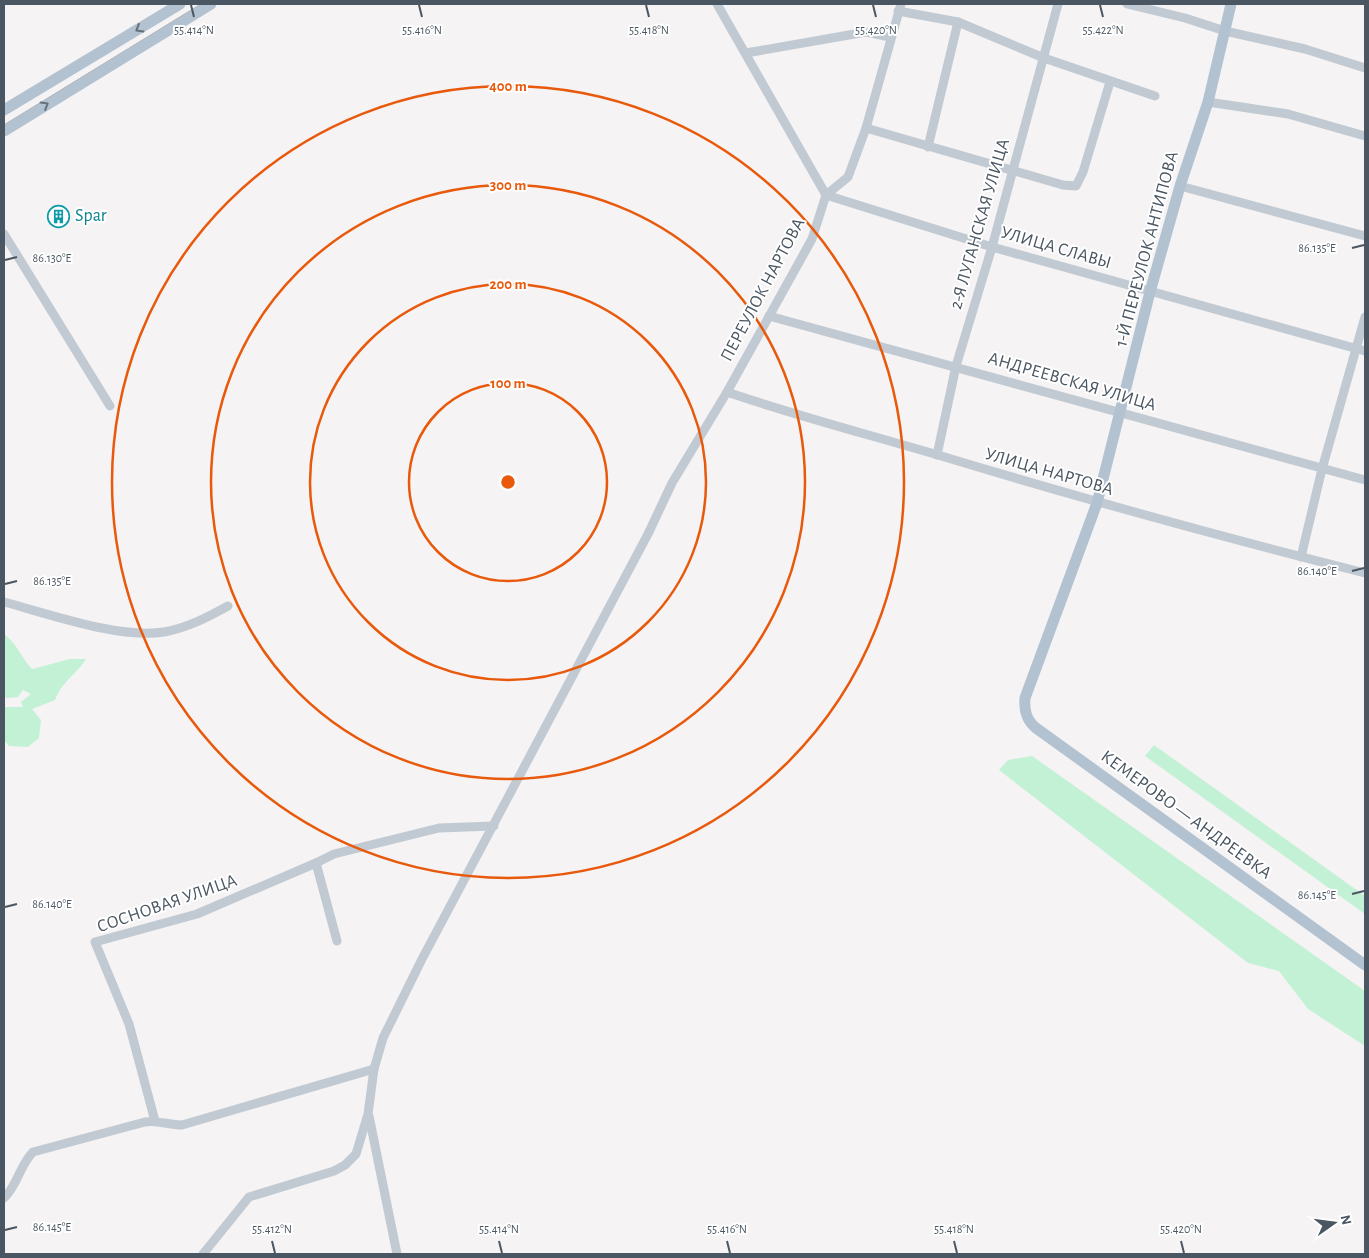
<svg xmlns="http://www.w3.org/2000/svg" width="1369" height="1258" font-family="'Alegreya Sans',sans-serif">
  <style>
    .green { fill: #c3f1d5 }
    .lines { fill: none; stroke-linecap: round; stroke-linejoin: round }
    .minor { stroke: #c1cad2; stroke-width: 9 }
    .major { stroke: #b3c2d1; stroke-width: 11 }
    .tram { stroke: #b5b8bd; stroke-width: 1 }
    .oneway { stroke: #64717d }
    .ticks { fill: none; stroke: #4a5661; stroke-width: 2 }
    .ring { fill: none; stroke: #e8590c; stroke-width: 2.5 }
    .labels { text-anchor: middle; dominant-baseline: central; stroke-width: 4; stroke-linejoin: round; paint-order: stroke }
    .culture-label { font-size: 18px; fill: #0d838f; stroke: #fff; text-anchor: start }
    .street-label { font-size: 18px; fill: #4a5661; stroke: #fff }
    .ticks-label { font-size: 12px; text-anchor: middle; fill: #4a5661; stroke: #fff; stroke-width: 4; stroke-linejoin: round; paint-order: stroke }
    .centre { fill: #e8590c; stroke: #fff; stroke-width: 2.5 }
    .ring-label { font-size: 15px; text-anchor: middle; font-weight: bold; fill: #e8590c; stroke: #fff; stroke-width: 4; stroke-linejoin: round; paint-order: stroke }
  </style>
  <rect width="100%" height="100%" fill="#f5f3f3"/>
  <g class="green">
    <path d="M4,634C19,646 20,656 32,669L70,659H86C75,676 63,680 55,700L32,709L41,720L39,738L28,747L9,746L4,740V707H23L21,702L31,694L23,690L18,697L6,698L4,694Z"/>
    <polygon points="1154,745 1365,896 1365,914 1145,756"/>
    <polygon points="1032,756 1365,991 1365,1046 1308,1009 1279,971 1248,963 999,770 1008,760"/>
  </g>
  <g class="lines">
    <g class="minor">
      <polyline points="901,4 866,128 848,177 826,195 992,247 1365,351"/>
      <polyline points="1127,4 1185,18 1225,31 1305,49 1365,68"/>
      <polyline points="898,11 958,22 1044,58 1155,96"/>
      <polyline points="746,53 866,32 890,37"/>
      <polyline points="1208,102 1288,114 1365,136"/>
      <polyline points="866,128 1063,185 1076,186 1083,172 1110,82"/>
      <polyline points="928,147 958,22"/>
      <polyline points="1180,186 1365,236"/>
      <polyline points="4,234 110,406"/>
      <polyline points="769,316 1365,480"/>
      <path d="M727,392C797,416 867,434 938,455C1080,498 1222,537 1365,573"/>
      <polyline points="937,455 956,366 992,247 1058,4"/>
      <polyline points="1301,557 1322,469 1365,317"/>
      <path d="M4,602C49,614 119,639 164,632C187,628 208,617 228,606"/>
      <polyline points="316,863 334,854 439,828 494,826"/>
      <polyline points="369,1116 397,1254"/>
      <polyline points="155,1121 129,1024 95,942 197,914 316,863 337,941"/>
      <path d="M4,1198C17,1186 20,1165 33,1152L145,1122C158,1120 169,1125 182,1125L374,1069"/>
      <polyline points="203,1254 249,1197 334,1171 345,1165 356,1154 368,1114 374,1069 383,1038 422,959 648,534 672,483 727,392 812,239 826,195 717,4"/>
    </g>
    <g class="major">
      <path d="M1231,4L1208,102L1180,186L1150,292L1097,503L1025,698C1024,710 1026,720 1036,728L1365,965"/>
      <polyline points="4,110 180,4"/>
      <polyline points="4,131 211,4"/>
    </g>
    <polyline class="tram" points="4,125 201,4"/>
  </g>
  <defs><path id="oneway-chevron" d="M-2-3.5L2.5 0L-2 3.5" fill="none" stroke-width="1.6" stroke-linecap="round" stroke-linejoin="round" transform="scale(1.25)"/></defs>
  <g class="oneway">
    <use href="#oneway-chevron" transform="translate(139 29) rotate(149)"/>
    <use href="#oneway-chevron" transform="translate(45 105) rotate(-31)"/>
  </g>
  <path class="ticks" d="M191,5L194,17M419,5L422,17M646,5L649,17M873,5L876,17M1100,5L1103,17M1352,248L1364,245M5,260L17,257M1352,571L1364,568M5,584L17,581M1352,894L1364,891M5,907L17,904M5,1230L17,1227M272,1241L275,1253M499,1241L502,1253M727,1241L730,1253M954,1241L957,1253M1181,1241L1184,1253"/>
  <g class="ring">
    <circle cx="508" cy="482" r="99"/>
    <circle cx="508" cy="482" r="198"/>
    <circle cx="508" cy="482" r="297"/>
    <circle cx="508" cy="482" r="396"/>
  </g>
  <defs>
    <symbol id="building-ring" viewBox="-11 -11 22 22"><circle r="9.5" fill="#fff" stroke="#0f9aa8" stroke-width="1.5"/><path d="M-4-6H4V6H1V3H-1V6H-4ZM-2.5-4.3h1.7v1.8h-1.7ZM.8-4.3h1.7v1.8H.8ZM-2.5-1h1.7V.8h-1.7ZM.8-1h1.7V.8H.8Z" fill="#0f9aa8"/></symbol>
  </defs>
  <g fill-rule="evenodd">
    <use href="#building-ring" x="46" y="204" width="25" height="25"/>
  </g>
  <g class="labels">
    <g class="culture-label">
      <text x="75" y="216">Spar</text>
    </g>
    <g class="street-label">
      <text transform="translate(980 224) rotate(-74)">2-Я ЛУГАНСКАЯ УЛИЦА</text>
      <text transform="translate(1056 248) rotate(16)">УЛИЦА СЛАВЫ</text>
      <text transform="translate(1147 249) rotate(-75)">1-Й ПЕРЕУЛОК АНТИПОВА</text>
      <text transform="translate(763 290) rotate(-62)">ПЕРЕУЛОК НАРТОВА</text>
      <text transform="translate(1072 382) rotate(16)">АНДРЕЕВСКАЯ УЛИЦА</text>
      <text transform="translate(1049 472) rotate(16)">УЛИЦА НАРТОВА</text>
      <text transform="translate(1186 815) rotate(36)">КЕМЕРОВО — АНДРЕЕВКА</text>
      <text transform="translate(167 904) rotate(-19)">СОСНОВАЯ УЛИЦА</text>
    </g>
  </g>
  <g class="ticks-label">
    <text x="194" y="34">55.414°N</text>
    <text x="422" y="34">55.416°N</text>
    <text x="649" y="34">55.418°N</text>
    <text x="876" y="34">55.420°N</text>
    <text x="1103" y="34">55.422°N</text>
    <text x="1317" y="252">86.135°E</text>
    <text x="52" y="262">86.130°E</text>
    <text x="1317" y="575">86.140°E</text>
    <text x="52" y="585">86.135°E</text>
    <text x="1317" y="899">86.145°E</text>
    <text x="52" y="908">86.140°E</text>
    <text x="52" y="1231">86.145°E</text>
    <text x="272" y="1233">55.412°N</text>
    <text x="499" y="1233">55.414°N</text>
    <text x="727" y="1233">55.416°N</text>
    <text x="954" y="1233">55.418°N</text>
    <text x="1181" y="1233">55.420°N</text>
  </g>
  <circle cx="508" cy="482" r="8" class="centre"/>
  <g class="ring-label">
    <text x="508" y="91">400 m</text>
    <text x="508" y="190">300 m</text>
    <text x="508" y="289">200 m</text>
    <text x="508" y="388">100 m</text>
  </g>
  <rect width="1369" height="1258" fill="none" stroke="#4a5661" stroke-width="10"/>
  <g transform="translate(1334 1223) rotate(76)" stroke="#ffffff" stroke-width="4" paint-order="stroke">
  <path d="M0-4L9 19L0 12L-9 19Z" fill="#4a5661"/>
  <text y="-8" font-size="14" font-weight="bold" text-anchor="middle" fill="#4a5661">N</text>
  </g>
</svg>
